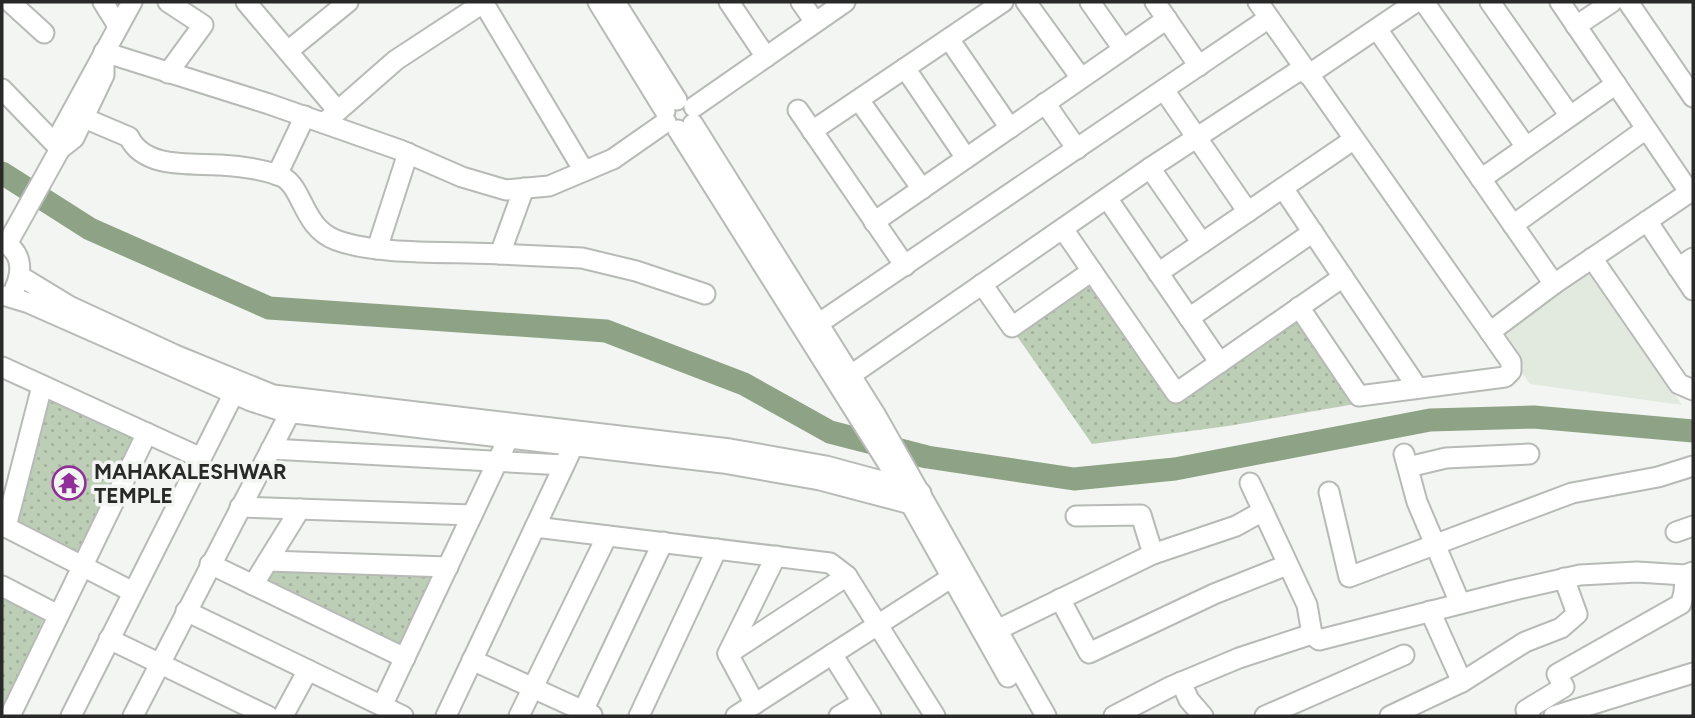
<svg xmlns="http://www.w3.org/2000/svg" width="1695" height="718" font-family="Figtree,sans-serif">
  <style>
    .built { fill: #e2eadf }
    .green { fill: url(#green-dots) }
    .lines { fill: none; stroke-linecap: round; stroke-linejoin: round }
    .river { stroke: #8ea285; stroke-width: 23 }
    .minor-casing { stroke: #b7bab6; stroke-width: 23 }
    .minor { stroke: #fff; stroke-width: 19 }
    .labels { text-anchor: middle; dominant-baseline: central; stroke-width: 7; stroke-linejoin: round; paint-order: stroke }
    .poi-label { font-size: 21px; font-weight: bold; fill: #282928; stroke: #f2f5f1; text-anchor: start }
  </style>
  <defs>
    <pattern id="green-dots" width="8" height="8" patternUnits="userSpaceOnUse" patternTransform="scale(1.75)"><rect width="8" height="8" fill="#bdceb6"/><path d="M2 2h.1M6 6h.1" fill="none" stroke="#a2b19c" stroke-width="1.8" stroke-linecap="round"/></pattern>
  </defs>
  <rect width="100%" height="100%" fill="#f2f5f1"/>
  <polygon class="built" points="1592,271 1682,405 1530,384 1496,335"/>
  <g class="green">
    <polygon points="1091,278 1175,401 1297,317 1355,404 1228,426 1092,444 1014,332"/>
    <polygon points="45,394 137,437 79,558 13,526"/>
    <polygon points="271,567 443,571 403,648 263,581"/>
    <polygon points="2,596 45,616 2,714"/>
  </g>
  <g class="lines">
    <polyline class="river" points="2,173 90,229 269,308 606,331 744,384 830,432 927,457 1074,479 1175,469 1430,420 1534,417 1693,431"/>
    <defs>
      <g id="minor">
        <polyline points="10,2 44,33"/>
        <polyline points="103,2 118,26"/>
        <polyline points="168,2 203,25 168,73"/>
        <polyline points="246,2 337,110"/>
        <polyline points="483,2 584,171"/>
        <polyline points="598,2 665,111"/>
        <polyline points="615,2 677,100"/>
        <polyline points="729,2 766,57"/>
        <polyline points="801,2 815,22"/>
        <polyline points="1026,2 1081,78"/>
        <polyline points="1090,2 1123,49"/>
        <polyline points="1155,2 1199,66"/>
        <polyline points="1258,2 1490,332 1511,362 1511,371 1505,377 1359,396 1299,307"/>
        <polyline points="1424,2 1526,147"/>
        <polyline points="1490,2 1570,116"/>
        <polyline points="1560,2 1690,193"/>
        <polyline points="1628,2 1693,97"/>
        <polyline points="1576,26 1612,2"/>
        <polyline points="1377,29 1554,284"/>
        <polyline points="949,39 1010,128"/>
        <polyline points="288,51 348,2"/>
        <polyline points="104,52 269,104 400,150 462,177 506,190 549,186 613,159 666,122"/>
        <polyline points="905,68 966,158"/>
        <polyline points="1308,75 1416,2"/>
        <polyline points="2,89 60,149"/>
        <polyline points="1164,90 1248,212"/>
        <polyline points="859,100 922,189"/>
        <polyline points="1045,103 1077,149"/>
        <polyline points="694,107 845,2"/>
        <polyline points="798,110 905,266"/>
        <path d="M84,118L129,137C144,169 191,163 220,165C238,166 261,169 278,175C304,183 300,226 336,240C379,256 453,251 500,254L524,188"/>
        <polyline points="324,123 396,60 483,3"/>
        <polyline points="693,124 875,414 1046,716"/>
        <polyline points="678,130 887,462 1008,677"/>
        <polyline points="812,131 1003,2"/>
        <polyline points="60,149 62,130 132,2"/>
        <polyline points="1150,168 1202,243"/>
        <polyline points="277,175 305,116"/>
        <polyline points="1481,179 1616,84"/>
        <polyline points="1283,188 1417,387"/>
        <polyline points="1107,198 1220,363"/>
        <polyline points="1647,221 1693,290"/>
        <polyline points="874,222 1167,19"/>
        <polyline points="1513,225 1646,129"/>
        <polyline points="1063,229 1176,393 1343,277"/>
        <path d="M2,242C22,251 23,270 15,288"/>
        <polyline points="7,244 60,149 74,138 104,75 104,52"/>
        <polyline points="377,249 408,153"/>
        <polyline points="500,254 582,258 636,271 705,294"/>
        <polyline points="1592,258 1679,384 1693,390"/>
        <polyline points="1678,268 1693,258"/>
        <polyline points="1158,273 1353,140"/>
        <polyline points="982,284 1012,327 1092,271"/>
        <polyline points="6,296 29,303 251,401 285,412 723,463 820,480 911,504 921,493 900,486 826,466 730,449 273,395 175,355 71,307 20,276"/>
        <polyline points="1189,318 1313,232"/>
        <polyline points="809,330 1269,18"/>
        <polyline points="1490,332 1554,284 1693,190"/>
        <polyline points="2,367 201,458"/>
        <polyline points="851,375 1150,168 1303,68"/>
        <polyline points="271,449 564,465"/>
        <polyline points="1404,454 1417,502 1460,603"/>
        <polyline points="1408,467 1446,458 1529,454"/>
        <polyline points="1250,483 1307,605 1312,634"/>
        <polyline points="1329,492 1349,577 1572,493 1658,477 1693,466"/>
        <polyline points="240,507 472,515"/>
        <polyline points="1076,516 1141,515 1153,554"/>
        <polyline points="2,525 133,592"/>
        <polyline points="6,527 42,386"/>
        <polyline points="535,527 830,563 847,576 935,716"/>
        <polyline points="1676,532 1693,526"/>
        <polyline points="268,561 448,567"/>
        <polyline points="210,564 405,658"/>
        <polyline points="253,585 300,509"/>
        <polyline points="2,586 58,615"/>
        <polyline points="1060,599 1089,653 1214,594 1287,565"/>
        <polyline points="186,611 403,716"/>
        <polyline points="1430,611 1462,682"/>
        <polyline points="997,630 1153,554 1236,526 1263,511"/>
        <polyline points="109,639 268,716"/>
        <polyline points="728,653 776,556"/>
        <polyline points="728,654 847,576"/>
        <polyline points="728,654 755,704"/>
        <polyline points="832,654 871,716"/>
        <polyline points="472,660 592,715"/>
        <polyline points="1181,682 1189,700 1203,716"/>
        <polyline points="382,706 508,439"/>
        <polyline points="583,711 663,542"/>
        <polyline points="10,716 147,433"/>
        <polyline points="71,716 239,383"/>
        <polyline points="133,716 296,401"/>
        <polyline points="283,716 308,670"/>
        <polyline points="446,716 577,438"/>
        <polyline points="519,716 607,536"/>
        <polyline points="639,716 717,549"/>
        <polyline points="736,716 960,572"/>
        <polyline points="839,716 862,702"/>
        <polyline points="1114,716 1172,686 1239,658 1312,634 1319,640 1514,590 1580,575 1637,572 1685,575 1693,572"/>
        <polyline points="1265,716 1404,655"/>
        <polyline points="1390,716 1462,682 1525,642 1561,628 1577,614 1564,578"/>
        <polyline points="1530,716 1526,710 1564,687 1557,674 1681,604 1684,592 1685,575"/>
        <polyline points="1554,716 1693,673"/>
      </g>
    </defs>
    <use href="#minor" class="minor-casing"/>
    <use href="#minor" class="minor"/>
  </g>
  <defs>
    <symbol id="temple-ring" viewBox="-11 -11 22 22"><circle r="9.5" fill="#f2f5f1" stroke="#902f98" stroke-width="1.5"/><path d="M0-6L5-2H3V0L6.5 2.5H4V6H1.5V3h-3V6H-4V2.5H-6.5L-3 0V-2H-5Z" fill="#902f98"/></symbol>
  </defs>
  <g fill-rule="evenodd">
    <use href="#temple-ring" x="50" y="464" width="38" height="38"/>
  </g>
  <g class="labels">
    <g class="poi-label">
      <text x="94" y="471">MAHAKALESHWAR<tspan x="94" dy="24">TEMPLE</tspan></text>
    </g>
  </g>
  <rect width="1695" height="718" fill="none" stroke="#282928" stroke-width="7"/>
</svg>
